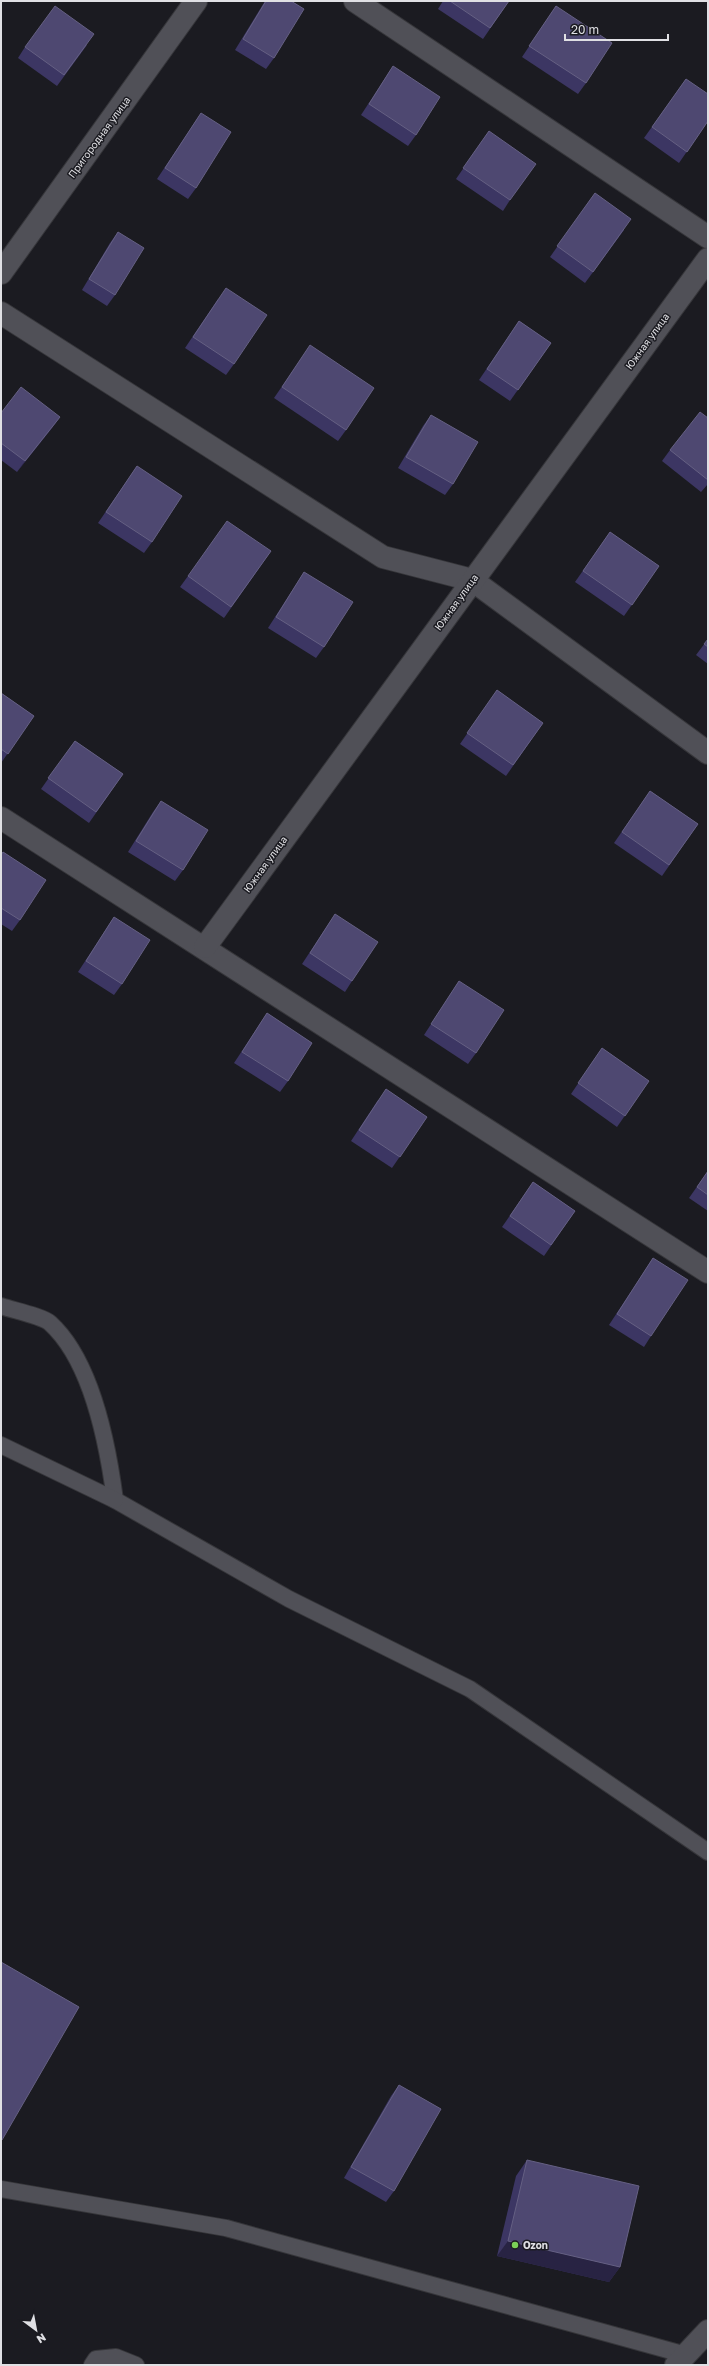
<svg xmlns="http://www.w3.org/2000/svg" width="709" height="2366" font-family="'Golos Text',sans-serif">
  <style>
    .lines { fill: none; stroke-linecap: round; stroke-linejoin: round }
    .lane-casing { stroke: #36363a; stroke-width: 18 }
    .street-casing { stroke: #36363a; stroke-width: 24 }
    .lane { stroke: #505057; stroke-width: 16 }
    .street { stroke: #505057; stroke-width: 22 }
    .wall { fill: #3c3663 }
    .shaded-wall { fill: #282343 }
    .building { fill: #4e4871; stroke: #656083 }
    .poi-dot { fill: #7ad156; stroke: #1b1b21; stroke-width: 1.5 }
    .labels { text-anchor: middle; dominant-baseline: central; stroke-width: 3; stroke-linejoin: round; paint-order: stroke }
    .street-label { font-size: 10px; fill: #e0e0e4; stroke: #1b1b21 }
    .poi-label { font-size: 10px; font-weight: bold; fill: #e0e0e4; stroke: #1b1b21; text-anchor: start }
  </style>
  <rect width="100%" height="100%" fill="#1b1b21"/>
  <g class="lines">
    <defs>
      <g id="lane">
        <path d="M1,1306C12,1310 42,1316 50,1323C92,1361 108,1446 115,1500L289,1599L470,1689L708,1852"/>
        <polyline points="1,1445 115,1500"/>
        <polyline points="1,2189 226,2228 686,2355"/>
        <polyline points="92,2365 96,2359 116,2357 136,2365"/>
      </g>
      <g id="street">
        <polyline points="355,1 708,237"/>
        <polyline points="1,273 196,1"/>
        <polyline points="1,313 383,557 472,580 708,753"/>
        <polyline points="1,818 708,1272"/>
        <polyline points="205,947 708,259"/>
        <polyline points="676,2365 708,2331"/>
      </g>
    </defs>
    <use href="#lane" class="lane-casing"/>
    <use href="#street" class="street-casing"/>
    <use href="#lane" class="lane"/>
    <use href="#street" class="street"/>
  </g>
  <g class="wall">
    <polygon points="265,1 291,1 274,58 266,69 235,50"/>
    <polygon points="443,1 509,1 483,39 438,9"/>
    <polygon points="556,6 586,83 578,94 522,57"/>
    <polygon points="87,45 57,86 18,58 25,47"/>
    <polygon points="393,66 416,135 408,146 361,115"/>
    <polygon points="686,79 708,121 679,163 644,138"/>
    <polygon points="201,113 196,188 188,199 157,179"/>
    <polygon points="489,131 510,200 503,211 456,179"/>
    <polygon points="595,193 624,230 585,283 550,257"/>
    <polygon points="118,232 115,295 107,306 82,290 110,243"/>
    <polygon points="218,299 234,364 226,375 185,348"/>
    <polygon points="519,321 551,343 510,401 479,380"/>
    <polygon points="303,356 346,430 338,441 274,398"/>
    <polygon points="1,413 60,417 52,428 17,472 1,460"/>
    <polygon points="431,415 453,484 445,495 398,468 423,426"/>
    <polygon points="708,418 708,484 701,492 662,461 670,450"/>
    <polygon points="137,466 152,542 144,553 98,523"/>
    <polygon points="610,532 659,566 624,616 575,582"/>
    <polygon points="271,551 224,618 180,587 188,576"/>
    <polygon points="304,572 324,647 316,658 268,628"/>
    <polygon points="708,639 708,664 696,655"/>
    <polygon points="497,690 543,723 506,776 460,744"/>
    <polygon points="1,693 34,716 1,763"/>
    <polygon points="75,741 123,774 89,823 41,789"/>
    <polygon points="650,791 698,824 662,876 614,843"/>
    <polygon points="161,801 183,870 175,881 128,852 153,812"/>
    <polygon points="1,855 20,920 12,931 1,924"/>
    <polygon points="335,914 352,981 345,992 302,964"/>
    <polygon points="114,917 122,984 114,995 78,972"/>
    <polygon points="459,981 476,1053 468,1064 424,1035"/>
    <polygon points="267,1013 288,1081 280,1092 234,1063"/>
    <polygon points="602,1048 649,1081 617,1127 571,1094"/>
    <polygon points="378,1100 427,1117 392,1168 351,1141"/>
    <polygon points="708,1171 708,1211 689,1198"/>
    <polygon points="533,1182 575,1211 544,1256 502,1227"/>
    <polygon points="653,1258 651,1336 644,1347 609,1325"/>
    <polygon points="399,2085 394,2191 386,2202 344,2178 391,2096"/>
    <polygon points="527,2160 620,2267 609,2282 497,2256 516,2176"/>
  </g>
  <g class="shaded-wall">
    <polygon points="60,417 52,428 17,472 25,461"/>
    <polygon points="508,2241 620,2267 609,2282 497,2256"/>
  </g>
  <g class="building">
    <polygon points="266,1 291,1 304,9 274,58 243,39"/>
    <polygon points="450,1 509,1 490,28"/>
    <polygon points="55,6 94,34 64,75 25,47"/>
    <polygon points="556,6 612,43 586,83 529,46"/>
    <polygon points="393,66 440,97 416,135 369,104"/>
    <polygon points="686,79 708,94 708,121 687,152 652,127"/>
    <polygon points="201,113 231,132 196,188 165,168"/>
    <polygon points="489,131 536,164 510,200 463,168"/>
    <polygon points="595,193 631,219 593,272 557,246"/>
    <polygon points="118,232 144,248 115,295 89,279"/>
    <polygon points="226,288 267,315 234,364 193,337"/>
    <polygon points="519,321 551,343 518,390 487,369"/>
    <polygon points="310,345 374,388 346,430 282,387"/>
    <polygon points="21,387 60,417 25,461 1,443 1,413"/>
    <polygon points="700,412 708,418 708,480 670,450"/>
    <polygon points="431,415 478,442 453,484 406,457"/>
    <polygon points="137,466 182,496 152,542 106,512"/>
    <polygon points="227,521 271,551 231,607 188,576"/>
    <polygon points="610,532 659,566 632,605 583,571"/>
    <polygon points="304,572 353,602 324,647 276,617"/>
    <polygon points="708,639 708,647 704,644"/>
    <polygon points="497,690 543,723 513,765 467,733"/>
    <polygon points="1,693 34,716 8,754 1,749"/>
    <polygon points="75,741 123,774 96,812 48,778"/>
    <polygon points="650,791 698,824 669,865 622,832"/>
    <polygon points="161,801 208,830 183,870 136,841"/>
    <polygon points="3,852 46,880 20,920 1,908 1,855"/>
    <polygon points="335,914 378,942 352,981 310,953"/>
    <polygon points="114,917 150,940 122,984 86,961"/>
    <polygon points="459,981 504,1010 476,1053 431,1024"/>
    <polygon points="267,1013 312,1043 288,1081 242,1052"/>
    <polygon points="602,1048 649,1081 625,1116 578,1083"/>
    <polygon points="386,1089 427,1117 400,1157 359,1130"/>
    <polygon points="708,1171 708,1195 697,1187"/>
    <polygon points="533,1182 575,1211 551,1245 510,1216"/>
    <polygon points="653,1258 688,1280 651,1336 617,1314"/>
    <polygon points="1,1962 79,2007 2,2140 1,2139"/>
    <polygon points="399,2085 441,2109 394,2191 351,2167"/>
    <polygon points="527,2160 639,2186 620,2267 508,2241"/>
  </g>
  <circle class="poi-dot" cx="515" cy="2245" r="4"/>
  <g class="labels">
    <g class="street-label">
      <text transform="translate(99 137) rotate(-54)">Пригородная улица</text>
      <text transform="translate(647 341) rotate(-54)">Южная улица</text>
      <text transform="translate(456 602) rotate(-54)">Южная улица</text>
      <text transform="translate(265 864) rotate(-54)">Южная улица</text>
    </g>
    <g class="poi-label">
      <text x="523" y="2245">Ozon</text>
    </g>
  </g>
  <rect width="709" height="2366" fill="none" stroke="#e0e0e4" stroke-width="4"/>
  <g transform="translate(36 2330) rotate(148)" stroke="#1b1b21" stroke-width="3" paint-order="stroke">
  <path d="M0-3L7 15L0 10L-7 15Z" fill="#e0e0e4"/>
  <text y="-6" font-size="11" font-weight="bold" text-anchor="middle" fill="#e0e0e4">N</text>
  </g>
  <path d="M565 34v6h103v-6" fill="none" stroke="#e0e0e4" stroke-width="2"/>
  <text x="571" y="34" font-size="12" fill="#e0e0e4" stroke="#1b1b21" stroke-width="3" paint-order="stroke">20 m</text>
</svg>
